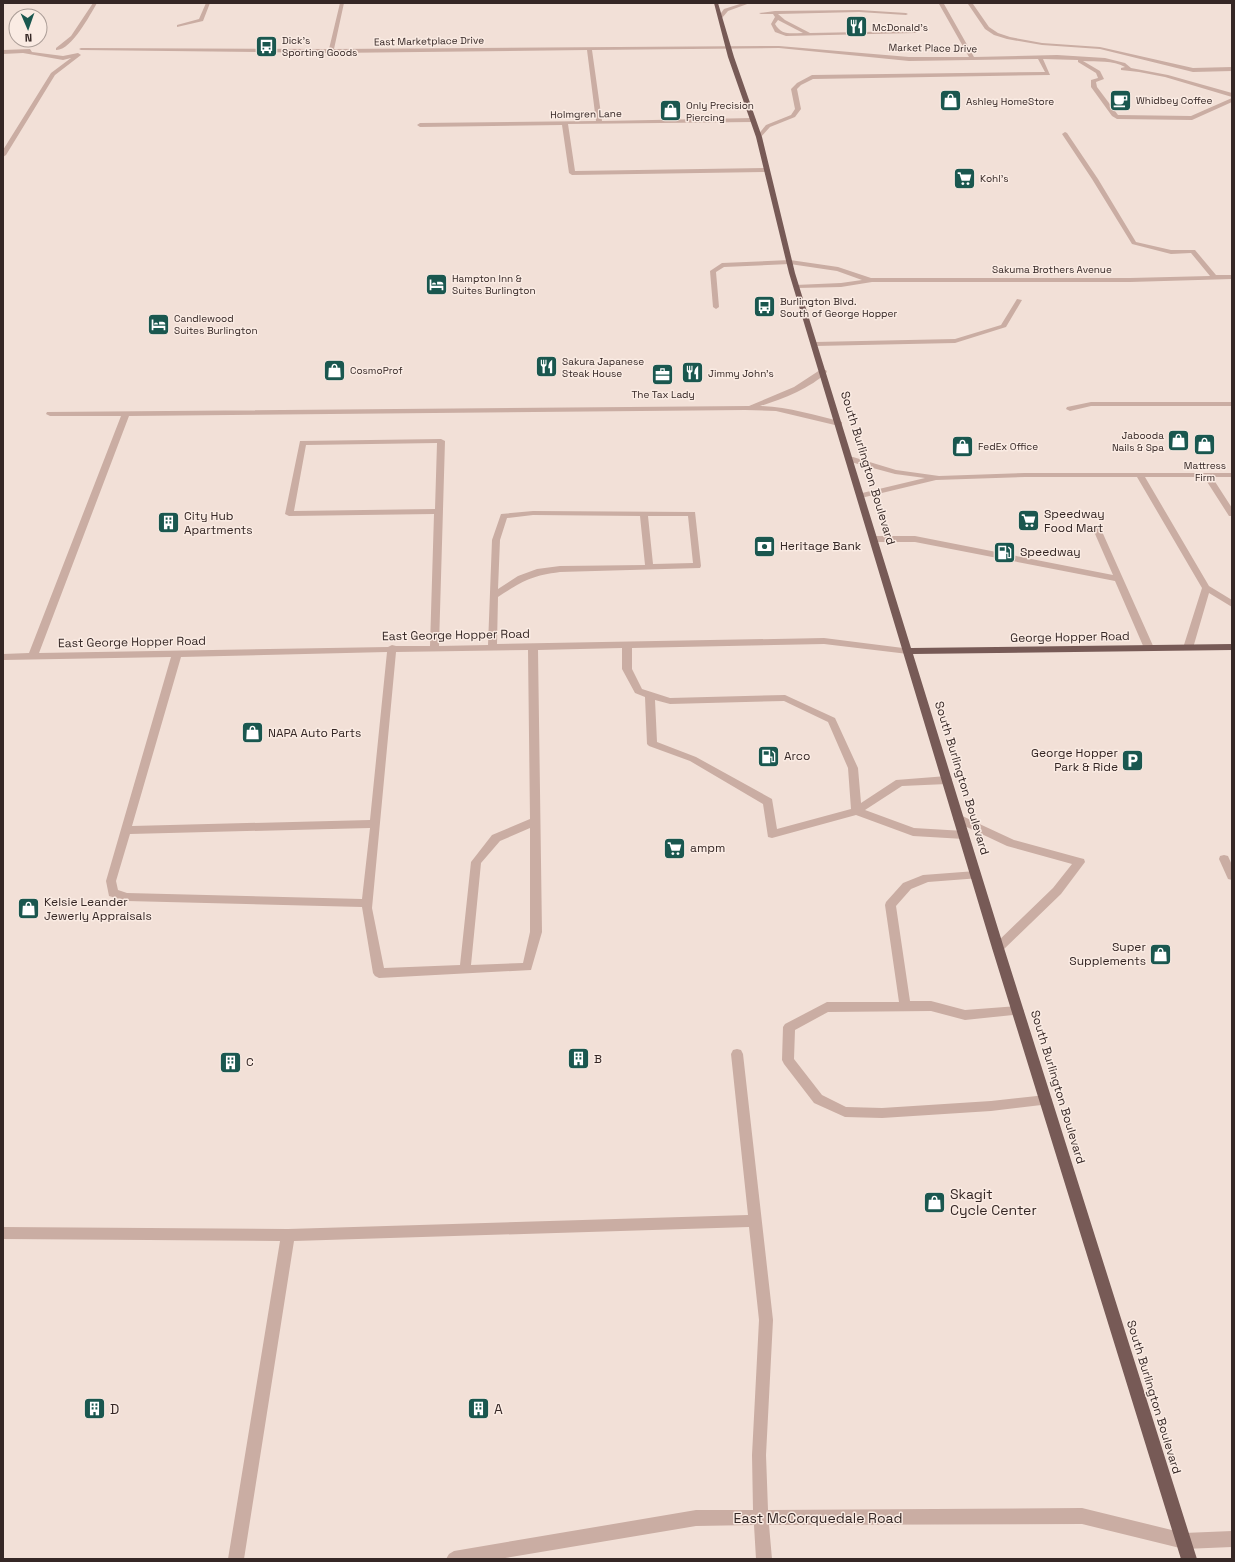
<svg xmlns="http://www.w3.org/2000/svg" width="1235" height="1562" font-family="'Space Grotesk',sans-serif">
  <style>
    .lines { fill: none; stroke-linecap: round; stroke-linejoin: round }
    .minor { fill: #caada3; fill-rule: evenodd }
    .major { fill: #775a56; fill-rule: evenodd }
    .labels { text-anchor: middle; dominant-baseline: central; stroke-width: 3; stroke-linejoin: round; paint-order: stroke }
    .far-poi-label { font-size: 10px; fill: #352725; stroke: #faebe3; text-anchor: start }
    .far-street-label { font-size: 10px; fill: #352725; stroke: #faebe3 }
    .street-label { font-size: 12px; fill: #352725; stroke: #faebe3 }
    .poi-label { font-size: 12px; fill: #352725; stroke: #faebe3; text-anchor: start }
    .near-poi-label { font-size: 14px; fill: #352725; stroke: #faebe3; text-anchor: start }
    .near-street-label { font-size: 14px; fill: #352725; stroke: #faebe3 }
  </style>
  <rect width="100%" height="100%" fill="#f2e0d7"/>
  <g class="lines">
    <g class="minor">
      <path d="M93,3H97C90,15 71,51 56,50V48L71,36Z"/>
      <polygon points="206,3 210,3 203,21 177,27 177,25 199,19"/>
      <path d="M340,3H344L334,49L779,46L909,57H969L939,4H904L902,3H990L988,4H973L989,27L998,33L1010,37L1042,43L1100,47L1193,68L1232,67V71L1193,72L1100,49L1042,45L1007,39L994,35L985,29L968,4H944L974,57L1057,55L1105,58L1125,63L1131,68L1168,75L1232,93V97L1165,77L1139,72L1121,70V68L1125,67C1113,60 1097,62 1083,61L1100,71L1104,79L1096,82L1097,87L1118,115L1191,116L1232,98V102L1192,120L1117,119L1112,116L1091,87V80L1098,78L1096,73L1078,62V60L1043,59L1050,75L813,79L801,85L797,89L801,109L795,117L770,127L759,139L756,137L766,125L791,115L795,109L791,89L797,83L812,75L1045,72L1038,59L909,61L779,48L592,50L602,121L753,118L756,120L753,122L568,124L575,171L767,168L770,170L767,172L572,175L569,173L562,125L420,127L417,125L420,123L596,121L587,50L331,53L81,50L79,49L81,48L329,49Z"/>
      <polygon points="743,3 750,3 728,11 722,18 718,17 724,9"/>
      <path d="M859,10L906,13L908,14L906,15L859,12L778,14L785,20L810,33L915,31L917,32L915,33L786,36L775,32L771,24L775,17L773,14H761L759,13L775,11ZM778,20L803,33C791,33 782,36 775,24Z"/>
      <polygon points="30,49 32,52 63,56 78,53 81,55 55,75 6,155 3,157 3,150 51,73 71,58 63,60 23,53 3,54 3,50"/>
      <polygon points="1065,132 1067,133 1098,179 1136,242 1171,250 1195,250 1216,275 1232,275 1232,279 1130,282 872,282 841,287 797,288 795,287 795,285 841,283 862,280 837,271 790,264 724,267 716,272 719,307 716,309 713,307 710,271 722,263 790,260 838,267 871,278 1130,278 1210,276 1191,253 1171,254 1132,244 1092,179 1062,134"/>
      <polygon points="1017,299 1022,300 1006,327 955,343 815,346 811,344 815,342 955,339 1001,325"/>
      <path d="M820,370H826L827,372C811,388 781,400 760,406C788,407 815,415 842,422V426H839L776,411L745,410L129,416L39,653L388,647L392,645L396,646H430L434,514L289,516L285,514L300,441L441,439L445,441L439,646L488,645L492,540L501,514L533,511L695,512L701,566L700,568L560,572C530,576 523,581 498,597L497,644L824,638L911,649L913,651L911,653L908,654L824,644L632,648V669L642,689L670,698L785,695L835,718L858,768L861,803L896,780L947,776L951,777L952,780L951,783L947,784L902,786L865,810L914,828L964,831L968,832L969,835L968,838L964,839L913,836L856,815L772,838L768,837L763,804L690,761L649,746L647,744L645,697L635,693L622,669V648L538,650L542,932L531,970L379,978L375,976L373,973L362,907L127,901L109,896L106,881L171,657L3,660V654L29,653L121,416H50L46,414L47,412L749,406L794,387ZM437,443L435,509L294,511L306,445ZM533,515L640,516L645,565L560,566L537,569L518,576L498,589L500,540L507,518ZM648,516H688L693,563L653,564ZM528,650L530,819L492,835L471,862L460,965L384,968L372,908L396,652ZM387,652L370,820L132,826L181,657ZM655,700L670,704L784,701L828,722L848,768L851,809L777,829L772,799L696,757L657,742ZM370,828L362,899L127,893L118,890L116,881L130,834ZM530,828V932L523,963L471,965L481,863L500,841Z"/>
      <polygon points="1091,402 1232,402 1232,406 1091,406 1070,411 1066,409 1067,407"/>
      <polygon points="847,457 853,457 896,470 939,476 1025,473 1232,473 1232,477 1212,477 1232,508 1232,516 1229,516 1204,477 1145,477 1209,586 1232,600 1232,607 1209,593 1193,648 1191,650 1185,650 1183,648 1202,588 1137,477 1025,477 936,480 861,498 857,496 858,494 925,478 895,474 847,461"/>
      <polygon points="1093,525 1096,525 1100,527 1154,648 1152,650 1146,650 1144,648 1115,581 915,542 874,542 870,539 874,536 915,536 1113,575 1092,527"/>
      <polygon points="958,814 1014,840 1080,858 1084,859 1085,862 1061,894 1002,951 998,952 994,951 992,948 994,945 1053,888 1072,864 1007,846 954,821 953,818 954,815"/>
      <polygon points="1224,855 1228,856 1232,865 1232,880 1228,879 1219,859 1220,856"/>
      <polygon points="976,871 980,872 981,875 980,878 928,882 911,889 896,906 910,1001 931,1001 965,1010 1018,1006 1022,1008 1024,1011 1022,1014 965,1020 931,1011 828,1012 795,1030 794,1059 822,1095 846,1107 882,1108 991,1101 1046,1095 1050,1096 1052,1100 1050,1104 991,1111 882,1118 845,1117 814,1103 784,1064 782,1060 783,1027 785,1024 827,1002 899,1002 885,905 886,902 903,883 923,875"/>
      <polygon points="737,1049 741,1050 743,1054 773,1320 766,1455 768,1510 1082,1508 1184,1533 1232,1531 1232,1547 1184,1549 1082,1524 769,1525 772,1559 756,1559 754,1525 696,1526 499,1559 446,1559 449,1554 454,1551 696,1510 753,1510 752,1455 759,1320 749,1227 294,1241 244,1559 228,1559 280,1241 3,1239 3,1227 288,1229 748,1215 731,1054 733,1050"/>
    </g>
    <polygon class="major" points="714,3 718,3 734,57 762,137 795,273 911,648 1232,644 1232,650 913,654 1004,948 1197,1559 1181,1559 992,948 789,273 756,137 728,57"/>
  </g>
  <defs>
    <symbol id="restaurant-square" viewBox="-11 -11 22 22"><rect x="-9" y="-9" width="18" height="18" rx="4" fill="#1a574f" stroke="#faebe3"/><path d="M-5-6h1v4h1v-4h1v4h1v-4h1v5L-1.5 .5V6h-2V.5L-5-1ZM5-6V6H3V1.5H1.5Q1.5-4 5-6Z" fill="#fff"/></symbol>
    <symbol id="bus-square" viewBox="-11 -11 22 22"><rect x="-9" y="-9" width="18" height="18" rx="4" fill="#1a574f" stroke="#faebe3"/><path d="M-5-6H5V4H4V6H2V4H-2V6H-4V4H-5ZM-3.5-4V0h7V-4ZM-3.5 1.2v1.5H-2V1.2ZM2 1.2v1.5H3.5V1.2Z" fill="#fff"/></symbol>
    <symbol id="cafe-square" viewBox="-11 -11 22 22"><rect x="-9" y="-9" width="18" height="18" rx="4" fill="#1a574f" stroke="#faebe3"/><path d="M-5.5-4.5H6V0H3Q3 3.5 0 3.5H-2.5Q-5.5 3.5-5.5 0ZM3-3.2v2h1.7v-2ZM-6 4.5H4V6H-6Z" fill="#fff"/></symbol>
    <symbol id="shop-square" viewBox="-11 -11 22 22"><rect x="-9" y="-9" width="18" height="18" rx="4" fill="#1a574f" stroke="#faebe3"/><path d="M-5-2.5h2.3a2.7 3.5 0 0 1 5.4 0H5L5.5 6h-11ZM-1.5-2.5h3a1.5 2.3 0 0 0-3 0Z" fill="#fff"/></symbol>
    <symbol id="supermarket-square" viewBox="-11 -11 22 22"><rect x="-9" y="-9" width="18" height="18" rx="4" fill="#1a574f" stroke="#faebe3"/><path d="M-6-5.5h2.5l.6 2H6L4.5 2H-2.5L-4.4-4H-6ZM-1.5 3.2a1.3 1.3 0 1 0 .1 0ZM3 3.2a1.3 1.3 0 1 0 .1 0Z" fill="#fff"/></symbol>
    <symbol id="hotel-square" viewBox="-11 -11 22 22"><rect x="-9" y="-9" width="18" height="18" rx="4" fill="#1a574f" stroke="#faebe3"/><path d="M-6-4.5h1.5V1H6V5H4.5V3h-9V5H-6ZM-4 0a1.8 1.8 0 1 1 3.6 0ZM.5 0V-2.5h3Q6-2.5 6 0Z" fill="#fff"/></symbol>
    <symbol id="office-square" viewBox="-11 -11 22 22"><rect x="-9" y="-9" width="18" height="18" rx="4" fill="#1a574f" stroke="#faebe3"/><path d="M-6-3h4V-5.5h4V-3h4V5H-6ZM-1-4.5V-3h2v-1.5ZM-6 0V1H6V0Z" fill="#fff"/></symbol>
    <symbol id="building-square" viewBox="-11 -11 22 22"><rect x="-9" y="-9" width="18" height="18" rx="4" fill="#1a574f" stroke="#faebe3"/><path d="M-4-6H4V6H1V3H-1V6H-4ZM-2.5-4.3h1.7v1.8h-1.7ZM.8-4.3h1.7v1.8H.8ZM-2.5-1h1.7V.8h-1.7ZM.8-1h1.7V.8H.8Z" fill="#fff"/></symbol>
    <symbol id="bank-square" viewBox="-11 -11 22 22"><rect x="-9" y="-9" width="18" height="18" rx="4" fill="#1a574f" stroke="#faebe3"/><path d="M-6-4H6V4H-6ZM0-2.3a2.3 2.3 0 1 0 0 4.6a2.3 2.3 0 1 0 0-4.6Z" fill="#fff"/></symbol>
    <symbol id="fuel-square" viewBox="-11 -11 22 22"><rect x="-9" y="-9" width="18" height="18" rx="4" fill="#1a574f" stroke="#faebe3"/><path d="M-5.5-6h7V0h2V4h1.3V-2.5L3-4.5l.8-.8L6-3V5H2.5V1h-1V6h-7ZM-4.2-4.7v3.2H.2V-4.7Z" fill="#fff"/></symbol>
    <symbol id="parking-square" viewBox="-11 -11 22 22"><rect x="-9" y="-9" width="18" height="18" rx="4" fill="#1a574f" stroke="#faebe3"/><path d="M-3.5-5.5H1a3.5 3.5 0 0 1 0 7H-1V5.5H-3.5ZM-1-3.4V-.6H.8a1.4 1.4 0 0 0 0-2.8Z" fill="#fff"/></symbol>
  </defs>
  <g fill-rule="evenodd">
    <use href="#restaurant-square" x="844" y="14" width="25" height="25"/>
    <use href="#bus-square" x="254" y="34" width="25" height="25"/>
    <use href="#cafe-square" x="1108" y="88" width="25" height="25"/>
    <use href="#shop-square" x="938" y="88" width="25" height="25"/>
    <use href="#shop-square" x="658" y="98" width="25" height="25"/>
    <use href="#supermarket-square" x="952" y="166" width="25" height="25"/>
    <use href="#hotel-square" x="424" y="272" width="25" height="25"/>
    <use href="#bus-square" x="752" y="294" width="25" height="25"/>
    <use href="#hotel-square" x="146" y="312" width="25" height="25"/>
    <use href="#restaurant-square" x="534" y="354" width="25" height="25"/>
    <use href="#shop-square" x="322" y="358" width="25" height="25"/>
    <use href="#restaurant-square" x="680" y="360" width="25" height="25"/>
    <use href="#office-square" x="650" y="362" width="25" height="25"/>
    <use href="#shop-square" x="1166" y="428" width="25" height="25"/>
    <use href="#shop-square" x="1192" y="432" width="25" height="25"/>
    <use href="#shop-square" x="950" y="434" width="25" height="25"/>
    <use href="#supermarket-square" x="1016" y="508" width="25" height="25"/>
    <use href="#building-square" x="156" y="510" width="25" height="25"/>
    <use href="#bank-square" x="752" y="534" width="25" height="25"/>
    <use href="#fuel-square" x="992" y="540" width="25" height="25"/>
    <use href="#shop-square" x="240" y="720" width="25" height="25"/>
    <use href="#fuel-square" x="756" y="744" width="25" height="25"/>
    <use href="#parking-square" x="1120" y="748" width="25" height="25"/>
    <use href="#supermarket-square" x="662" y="836" width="25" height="25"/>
    <use href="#shop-square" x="16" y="896" width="25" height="25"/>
    <use href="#shop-square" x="1148" y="942" width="25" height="25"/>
    <use href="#building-square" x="566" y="1046" width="25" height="25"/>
    <use href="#building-square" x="218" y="1050" width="25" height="25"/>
    <use href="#shop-square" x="922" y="1190" width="25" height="25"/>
    <use href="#building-square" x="82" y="1396" width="25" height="25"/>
    <use href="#building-square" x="466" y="1396" width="25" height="25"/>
  </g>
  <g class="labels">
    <g class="far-poi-label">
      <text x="872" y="27">McDonald's</text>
      <text x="282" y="40">Dick's<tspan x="282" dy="12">Sporting Goods</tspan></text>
      <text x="1136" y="100">Whidbey Coffee</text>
      <text x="966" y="101">Ashley HomeStore</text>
      <text x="686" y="105">Only Precision<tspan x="686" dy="12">Piercing</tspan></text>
      <text x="980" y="178">Kohl's</text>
      <text x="452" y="278">Hampton Inn &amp;<tspan x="452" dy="12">Suites Burlington</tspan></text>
      <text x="780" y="301">Burlington Blvd.<tspan x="780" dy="12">South of George Hopper</tspan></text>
      <text x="174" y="318">Candlewood<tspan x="174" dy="12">Suites Burlington</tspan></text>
      <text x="562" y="361">Sakura Japanese<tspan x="562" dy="12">Steak House</tspan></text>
      <text x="350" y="370">CosmoProf</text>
      <text x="708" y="373">Jimmy John's</text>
      <text x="663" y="394" text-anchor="middle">The Tax Lady</text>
      <text x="1164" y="435" text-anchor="end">Jabooda<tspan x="1164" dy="12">Nails &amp; Spa</tspan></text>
      <text x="978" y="446">FedEx Office</text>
      <text x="1205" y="465" text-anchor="middle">Mattress<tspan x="1205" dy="12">Firm</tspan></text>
    </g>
    <g class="far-street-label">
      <text transform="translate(429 41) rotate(-1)">East Marketplace Drive</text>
      <text transform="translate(933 48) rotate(1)">Market Place Drive</text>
      <text transform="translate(586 114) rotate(-1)">Holmgren Lane</text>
      <text x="1052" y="269">Sakuma Brothers Avenue</text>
    </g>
    <g class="street-label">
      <text transform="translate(868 468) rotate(73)">South Burlington Boulevard</text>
      <text transform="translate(456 635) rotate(-1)">East George Hopper Road</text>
      <text transform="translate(1070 637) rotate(-1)">George Hopper Road</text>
      <text transform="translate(132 642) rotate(-1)">East George Hopper Road</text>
      <text transform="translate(962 778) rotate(73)">South Burlington Boulevard</text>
      <text transform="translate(1058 1087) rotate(73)">South Burlington Boulevard</text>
      <text transform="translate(1154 1397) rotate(73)">South Burlington Boulevard</text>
    </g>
    <g class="poi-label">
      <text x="1044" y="514">Speedway<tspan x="1044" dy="14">Food Mart</tspan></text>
      <text x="184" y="516">City Hub<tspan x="184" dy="14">Apartments</tspan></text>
      <text x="780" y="546">Heritage Bank</text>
      <text x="1020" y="552">Speedway</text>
      <text x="268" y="733">NAPA Auto Parts</text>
      <text x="1118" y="753" text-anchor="end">George Hopper<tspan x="1118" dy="14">Park &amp; Ride</tspan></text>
      <text x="784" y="756">Arco</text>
      <text x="690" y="848">ampm</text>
      <text x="44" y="902">Kelsie Leander<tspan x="44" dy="14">Jewerly Appraisals</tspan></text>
      <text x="1146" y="947" text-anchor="end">Super<tspan x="1146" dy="14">Supplements</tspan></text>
      <text x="594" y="1059">B</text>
      <text x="246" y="1062">C</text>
    </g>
    <g class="near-poi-label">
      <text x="950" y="1194">Skagit<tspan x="950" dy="16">Cycle Center</tspan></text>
      <text x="110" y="1409">D</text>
      <text x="494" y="1409">A</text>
    </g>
    <g class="near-street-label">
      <text x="818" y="1518">East McCorquedale Road</text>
    </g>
  </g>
  <rect width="1235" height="1562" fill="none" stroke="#352725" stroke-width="8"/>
  <g transform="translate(28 28) rotate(178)"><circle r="19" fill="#faebe3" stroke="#ab9d97"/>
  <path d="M0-3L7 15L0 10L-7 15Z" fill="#1a574f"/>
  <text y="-6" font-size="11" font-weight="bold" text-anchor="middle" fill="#352725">N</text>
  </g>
</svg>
